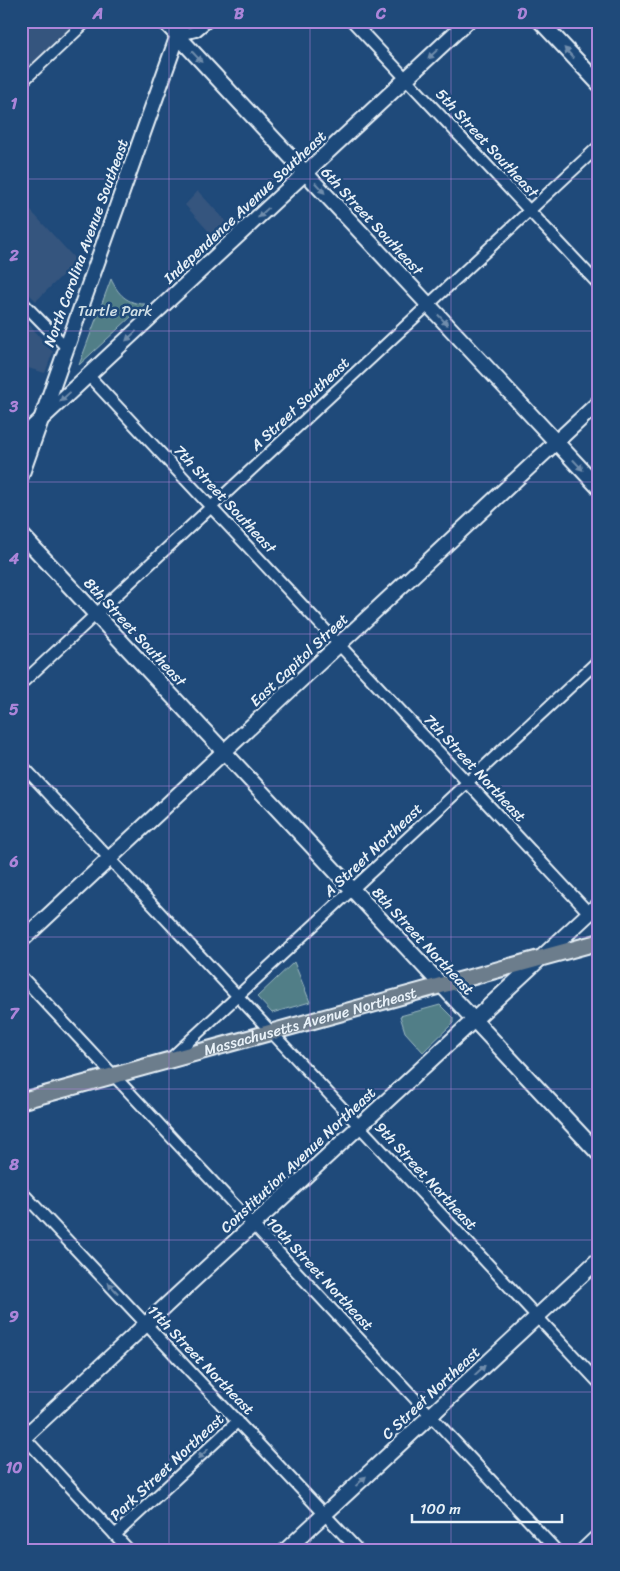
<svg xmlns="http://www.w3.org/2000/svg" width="620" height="1571" font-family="Sriracha,sans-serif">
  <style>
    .built { fill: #34547e }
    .green { fill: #517e87; stroke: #9cb8c0 }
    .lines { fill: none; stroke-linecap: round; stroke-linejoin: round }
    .street-casing { stroke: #e8f1f8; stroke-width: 14 }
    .secondary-casing { stroke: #e8f1f8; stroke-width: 18 }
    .primary-casing { stroke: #e8f1f8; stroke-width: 19 }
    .street { stroke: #1f4a7a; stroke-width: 10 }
    .secondary { stroke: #1f4a7a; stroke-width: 14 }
    .primary { stroke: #6c7d8c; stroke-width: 15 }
    .oneway { fill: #6f8dac }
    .grid { fill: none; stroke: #ac85d9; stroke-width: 1; stroke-opacity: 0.55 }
    .labels { text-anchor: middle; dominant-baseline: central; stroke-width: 5; stroke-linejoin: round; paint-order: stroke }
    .street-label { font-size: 15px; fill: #e8f1f8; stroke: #1f4a7a }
    .park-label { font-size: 15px; fill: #d1e0e7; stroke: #1f4a7a }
    .neatline { fill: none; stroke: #ac85d9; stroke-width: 2 }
    .grid-label { font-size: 16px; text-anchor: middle; font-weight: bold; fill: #ac85d9 }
  </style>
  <rect width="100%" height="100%" fill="#1f4a7a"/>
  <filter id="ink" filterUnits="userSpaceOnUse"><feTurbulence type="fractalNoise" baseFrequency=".02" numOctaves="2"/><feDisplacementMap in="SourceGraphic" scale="10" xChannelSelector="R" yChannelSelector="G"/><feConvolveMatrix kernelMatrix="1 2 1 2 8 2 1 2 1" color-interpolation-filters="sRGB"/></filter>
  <g filter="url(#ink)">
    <g class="built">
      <polygon points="21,21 79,21 21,75"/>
      <polygon points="198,191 233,229 219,243 185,205"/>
      <polygon points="21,200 77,261 36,301 21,286"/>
      <polygon points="21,315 53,352 45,373 21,366"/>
    </g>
    <g class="green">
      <path d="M111,279C118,294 127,304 145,304L79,365Z"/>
      <polygon points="294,962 310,1002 272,1013 257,997"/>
      <polygon points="440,1005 453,1018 453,1023 423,1052 405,1032 400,1016"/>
    </g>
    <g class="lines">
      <defs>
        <g id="street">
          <polyline points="352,21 599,285"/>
          <polyline points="177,36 196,31 208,21"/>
          <polyline points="21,83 87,21"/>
          <polyline points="21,301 66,347"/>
          <polyline points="88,375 589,913"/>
          <polyline points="21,684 599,146"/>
          <polyline points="21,764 599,1383"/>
          <polyline points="21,976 556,1550"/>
          <polyline points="171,1058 599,660"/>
          <polyline points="21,1191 358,1550"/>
          <polyline points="21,1434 129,1550"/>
          <polyline points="115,1535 238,1421"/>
          <polyline points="581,1550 599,1533"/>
        </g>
        <g id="secondary">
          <polyline points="164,21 599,488"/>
          <polyline points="540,21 599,84"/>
          <polyline points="21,438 468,21"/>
          <polyline points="21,476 183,21"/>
          <polyline points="21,534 599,1154"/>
          <polyline points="21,941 599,402"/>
          <polyline points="21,1440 599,904"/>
          <polyline points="286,1550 599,1259"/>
        </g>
        <g id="primary">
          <path id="s1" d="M21,1101L599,942"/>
        </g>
      </defs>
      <use href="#street" class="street-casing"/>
      <use href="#secondary" class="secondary-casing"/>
      <use href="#primary" class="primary-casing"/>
      <use href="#street" class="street"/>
      <use href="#secondary" class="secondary"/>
      <use href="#primary" class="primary"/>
    </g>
    <defs><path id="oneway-solid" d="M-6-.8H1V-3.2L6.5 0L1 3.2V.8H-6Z" transform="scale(1.25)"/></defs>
    <g class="oneway">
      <use href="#oneway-solid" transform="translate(569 53) rotate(-133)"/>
      <use href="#oneway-solid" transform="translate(433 54) rotate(137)"/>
      <use href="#oneway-solid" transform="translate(197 57) rotate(47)"/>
      <use href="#oneway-solid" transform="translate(320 188) rotate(47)"/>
      <use href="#oneway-solid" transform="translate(263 213) rotate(137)"/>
      <use href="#oneway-solid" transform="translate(443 320) rotate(47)"/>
      <use href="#oneway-solid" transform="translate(131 336) rotate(137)"/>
      <use href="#oneway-solid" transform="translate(65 397) rotate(137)"/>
      <use href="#oneway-solid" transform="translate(578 465) rotate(47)"/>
      <use href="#oneway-solid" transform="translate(113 1288) rotate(-133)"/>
      <use href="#oneway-solid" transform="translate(480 1370) rotate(-43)"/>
      <use href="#oneway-solid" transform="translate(203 1454) rotate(137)"/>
      <use href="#oneway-solid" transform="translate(361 1481) rotate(-43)"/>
    </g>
  </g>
  <path class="grid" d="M169,21V1550M310,21V1550M451,21V1550M21,179H599M21,331H599M21,482H599M21,634H599M21,786H599M21,937H599M21,1089H599M21,1240H599M21,1392H599"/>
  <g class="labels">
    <g class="street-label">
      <text transform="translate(487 143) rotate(47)">5th Street Southeast</text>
      <text transform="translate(245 207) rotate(-43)">Independence Avenue Southeast</text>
      <text transform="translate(372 221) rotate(47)">6th Street Southeast</text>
      <text transform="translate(86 243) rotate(-70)">North Carolina Avenue Southeast</text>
      <text transform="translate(300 404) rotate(-43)">A Street Southeast</text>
      <text transform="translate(225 499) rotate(47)">7th Street Southeast</text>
      <text transform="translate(135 632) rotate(47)">8th Street Southeast</text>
      <text transform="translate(299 660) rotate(-43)">East Capitol Street</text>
      <text transform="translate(475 768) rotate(47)">7th Street Northeast</text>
      <text transform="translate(373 850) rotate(-43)">A Street Northeast</text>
      <text transform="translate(423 941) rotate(47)">8th Street Northeast</text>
      <text stroke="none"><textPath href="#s1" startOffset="300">Massachusetts Avenue Northeast</textPath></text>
      <text transform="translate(298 1160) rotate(-43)">Constitution Avenue Northeast</text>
      <text transform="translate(426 1176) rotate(47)">9th Street Northeast</text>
      <text transform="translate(320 1274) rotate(47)">10th Street Northeast</text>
      <text transform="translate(201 1360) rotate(46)">11th Street Northeast</text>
      <text transform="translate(431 1393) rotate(-43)">C Street Northeast</text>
      <text transform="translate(167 1467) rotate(-43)">Park Street Northeast</text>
    </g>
    <g class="park-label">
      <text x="115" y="311">Turtle Park</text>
    </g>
  </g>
  <rect width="620" height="1571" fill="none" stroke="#1f4a7a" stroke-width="55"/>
  <path d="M412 1514v8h150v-8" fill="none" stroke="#e8f1f8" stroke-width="2.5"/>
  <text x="420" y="1514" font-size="15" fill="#e8f1f8" stroke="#1f4a7a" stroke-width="4" paint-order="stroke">100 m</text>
  <rect x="28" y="28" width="564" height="1516" class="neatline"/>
  <g class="grid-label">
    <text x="98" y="19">A</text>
    <text x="239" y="19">B</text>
    <text x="381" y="19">C</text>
    <text x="522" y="19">D</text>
    <text x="14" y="109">1</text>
    <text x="14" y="261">2</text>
    <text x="14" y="412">3</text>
    <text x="14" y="564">4</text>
    <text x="14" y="715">5</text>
    <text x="14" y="867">6</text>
    <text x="14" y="1019">7</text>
    <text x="14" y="1170">8</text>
    <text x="14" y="1322">9</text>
    <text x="14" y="1473">10</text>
  </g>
</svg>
